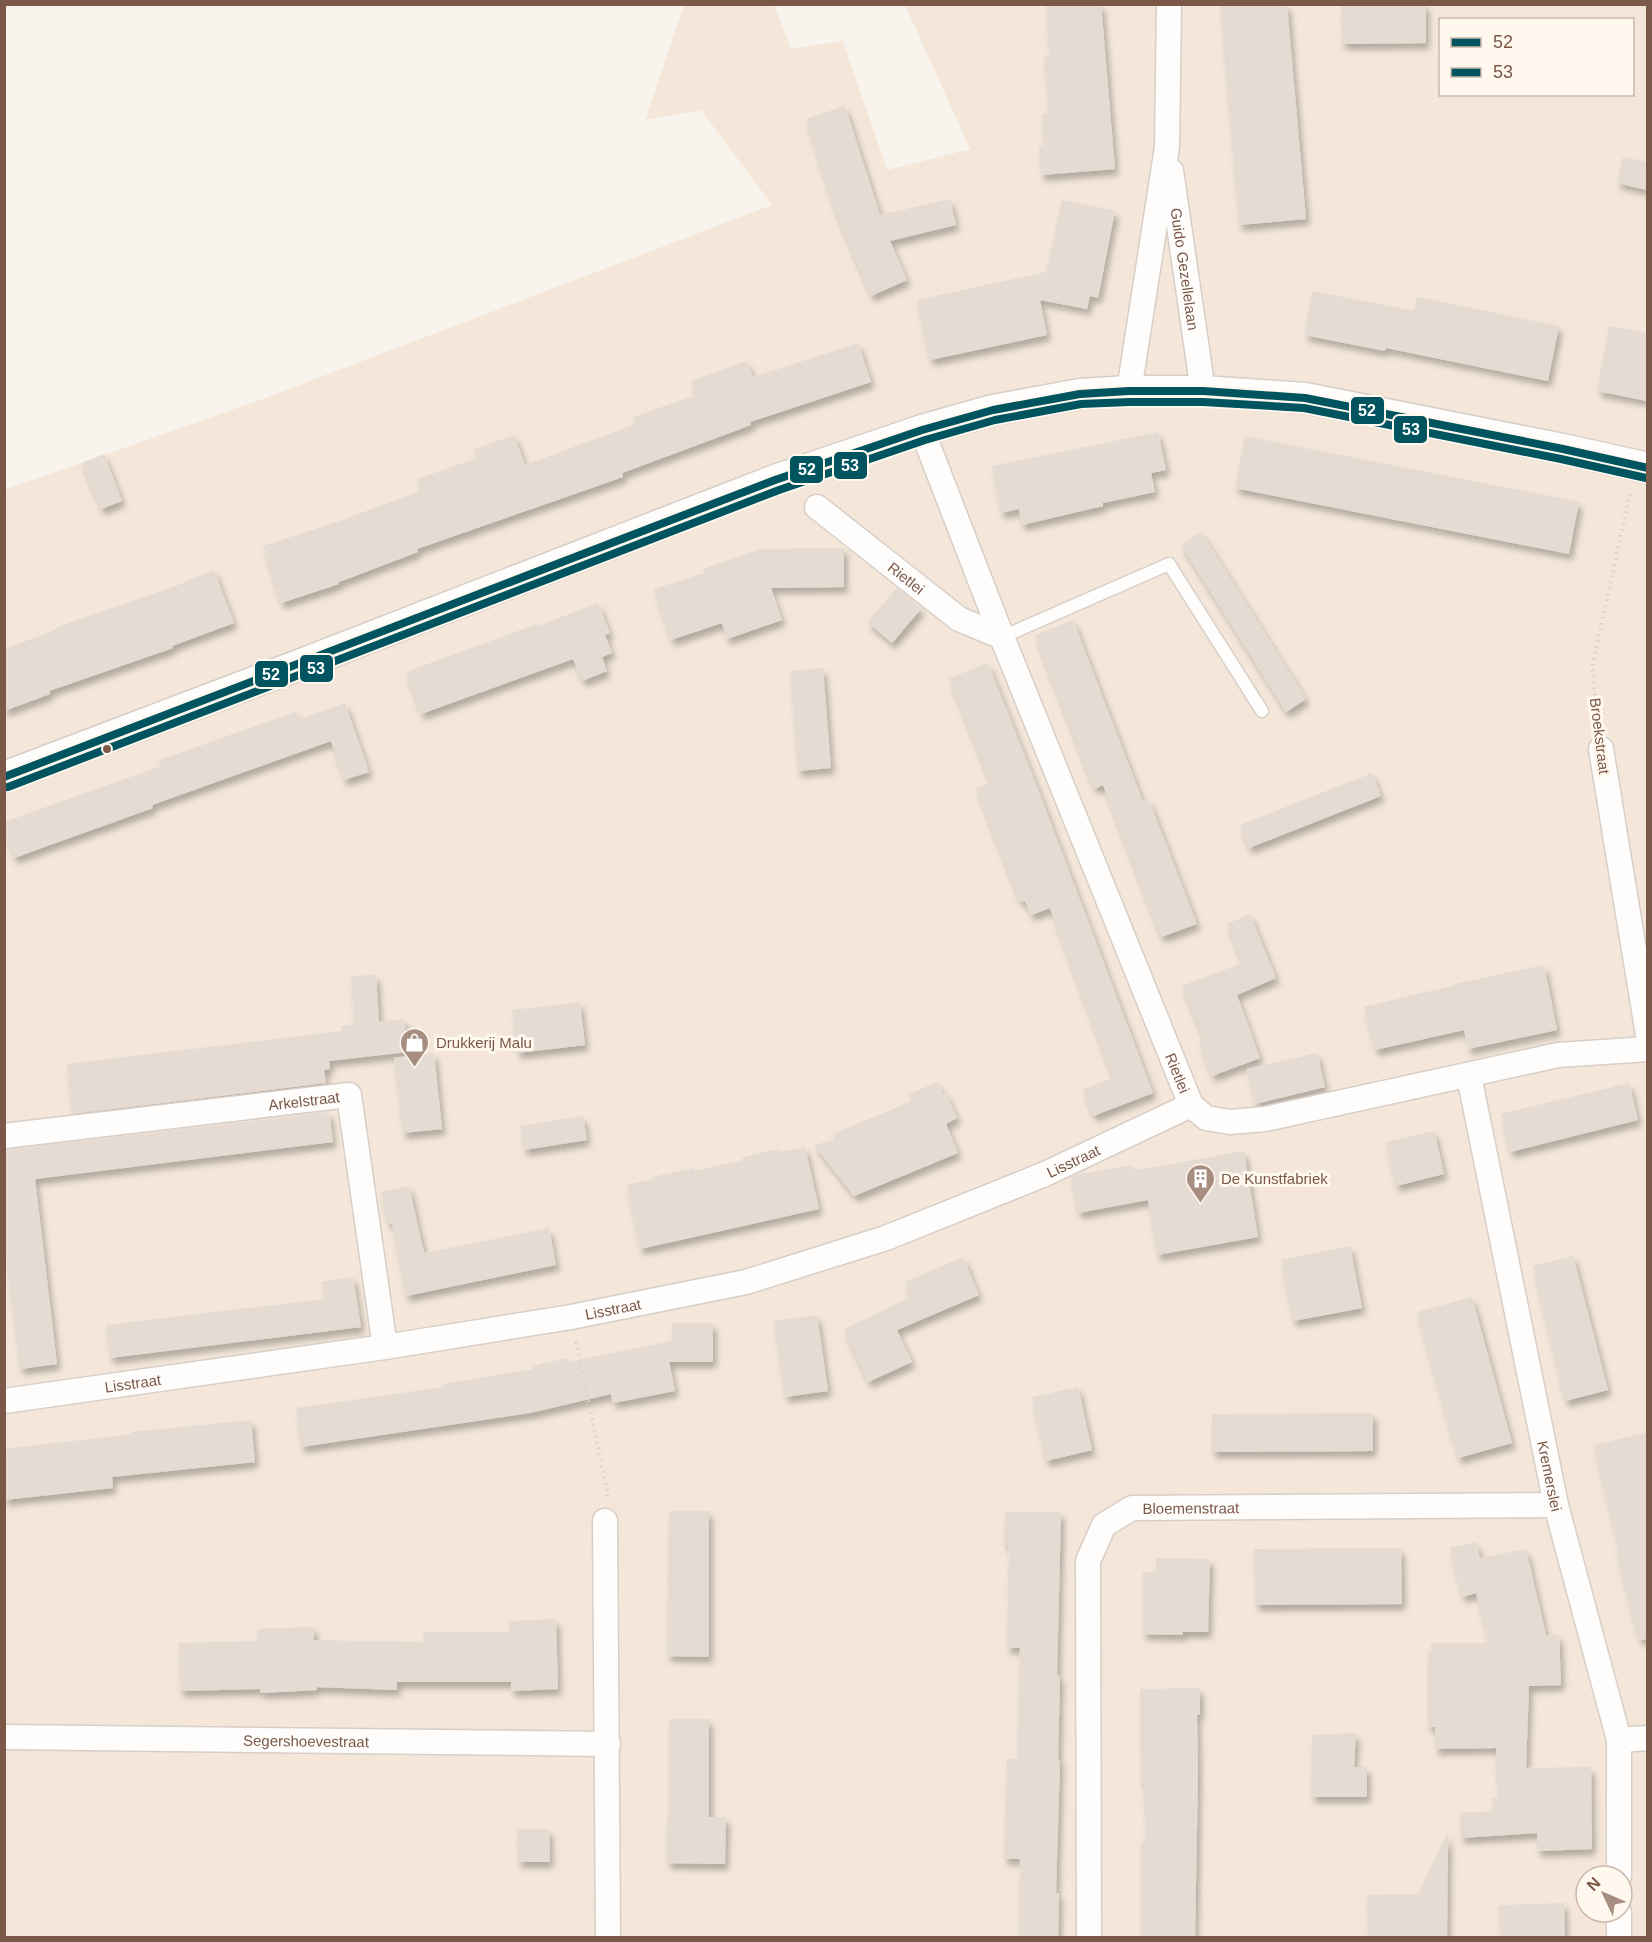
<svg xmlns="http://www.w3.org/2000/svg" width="1652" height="1942" font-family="Arial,sans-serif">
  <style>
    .residential { fill: #f4e7da; fill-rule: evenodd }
    .building { fill: #e5dbd3; filter: url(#shadow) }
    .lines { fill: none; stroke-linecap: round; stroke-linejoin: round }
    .service-casing { stroke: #d7cec8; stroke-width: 15 }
    .minor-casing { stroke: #d7cec8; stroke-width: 27 }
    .tertiary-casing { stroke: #d7cec8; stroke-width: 33 }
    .path { stroke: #dcd2cd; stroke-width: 4; stroke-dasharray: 1.5 4.5; stroke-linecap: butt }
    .service { stroke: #fefdfc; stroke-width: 12 }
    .minor { stroke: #fefdfc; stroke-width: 24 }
    .tertiary { stroke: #fefdfc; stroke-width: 30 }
    .bus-1-casing { stroke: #fff8ee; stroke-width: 12 }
    .bus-2-casing { stroke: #fff8ee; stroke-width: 12 }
    .bus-1 { stroke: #005460; stroke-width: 8 }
    .bus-2 { stroke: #005460; stroke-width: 8 }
    .bus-dot { fill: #7b5847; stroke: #fff8ee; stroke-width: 2 }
    .labels { text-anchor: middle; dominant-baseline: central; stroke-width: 6; stroke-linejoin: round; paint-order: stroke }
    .street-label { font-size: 15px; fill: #7b5847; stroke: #fff8ee }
    .poi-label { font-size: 15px; fill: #7b5847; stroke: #fff8ee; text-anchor: start }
    .line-badge { stroke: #fff8ee; stroke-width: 2 }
    .badge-label { font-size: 16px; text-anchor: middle; font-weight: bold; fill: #fff }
  </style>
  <defs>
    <filter id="shadow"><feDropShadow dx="3.5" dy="6" stdDeviation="3" flood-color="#0004"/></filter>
  </defs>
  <rect width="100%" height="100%" fill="#f8f3ec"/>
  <path class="residential" d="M684,5H774L791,49L843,41L887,170L970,149L905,5H1647V1937H5L4,490L260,400L772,205L701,110L645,120ZM1440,20H1632V94H1440ZM1586,1876H1622V1912H1586Z"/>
  <g class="building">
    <polygon points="1046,4 1101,4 1115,169 1041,175 1039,146 1044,145 1042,114 1049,114 1044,56 1049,56"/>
    <polygon points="1220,4 1287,4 1306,219 1239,225"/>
    <polygon points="1426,4 1426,43 1342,44 1341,5"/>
    <polygon points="845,106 880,215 950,199 956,225 890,241 907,280 871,296 834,208 806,119"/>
    <polygon points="1623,157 1647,162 1647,190 1617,183"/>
    <polygon points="1062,200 1115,211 1098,298 1090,296 1087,309 1040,300 1047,335 930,360 917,300 1046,272"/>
    <polygon points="1312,291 1414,311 1417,297 1559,326 1548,381 1386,348 1385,351 1304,335"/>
    <polygon points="1609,326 1647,333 1647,401 1597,391"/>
    <polygon points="858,343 871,382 750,422 751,425 622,473 623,477 417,549 418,552 339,582 339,584 281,603 263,546 342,520 421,491 417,479 477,458 474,449 514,435 525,465 636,424 633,417 697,395 691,381 746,361 753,377"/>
    <polygon points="1158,432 1166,470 1151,473 1155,492 1103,503 1103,506 1022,525 1019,509 1001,513 992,466"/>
    <polygon points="1245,436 1579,502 1569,554 1235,488"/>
    <polygon points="104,454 122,501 101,509 82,463"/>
    <polygon points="1201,532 1306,699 1286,712 1181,545"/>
    <polygon points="844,548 844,587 771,588 782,620 727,639 722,623 671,640 654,589 704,573 703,569 761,549"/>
    <polygon points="214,570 234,623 172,646 173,648 49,691 50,694 4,711 4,649 58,629 57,627 173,587"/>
    <polygon points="897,588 921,609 892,643 867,622"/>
    <polygon points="598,603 610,633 605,635 612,653 602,657 607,671 582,681 573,659 421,714 406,672 537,624 538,626"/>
    <polygon points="1073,620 1143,802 1149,800 1197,924 1161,937 1103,785 1094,789 1035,635"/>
    <polygon points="988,663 1041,797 1153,1093 1093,1116 1083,1089 1113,1078 1050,908 1031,915 1025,901 1020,902 976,788 990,782 949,678"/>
    <polygon points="823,668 831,768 798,771 790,671"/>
    <polygon points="345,703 369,772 344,780 331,741 152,805 153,808 14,858 4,831 4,822 161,766 159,760 296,712 298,720"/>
    <polygon points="1372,773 1381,796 1249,848 1240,825"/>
    <polygon points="1250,914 1276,978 1237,995 1260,1058 1212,1076 1199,1042 1204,1040 1182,986 1242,963 1227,924"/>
    <polygon points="1544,965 1557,1030 1468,1049 1464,1030 1375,1050 1364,1007 1455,985 1455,984"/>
    <polygon points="376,975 379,1022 404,1019 408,1052 329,1061 330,1069 324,1070 326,1083 72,1114 67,1064 342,1031 342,1026 354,1025 351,976"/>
    <polygon points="580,1002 585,1045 517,1053 512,1010"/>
    <polygon points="434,1053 442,1129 403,1133 394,1058"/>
    <polygon points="1317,1053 1325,1087 1255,1104 1247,1069"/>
    <polygon points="938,1082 943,1094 946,1093 957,1118 946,1124 958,1153 854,1196 814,1145 834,1140 833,1134 912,1101 909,1094"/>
    <polygon points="1629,1083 1638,1120 1510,1152 1501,1114"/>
    <polygon points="329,1112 333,1142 35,1179 57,1364 20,1369 4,1240 4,1150"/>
    <polygon points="583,1116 587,1140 524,1150 520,1126"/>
    <polygon points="1434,1131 1444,1174 1396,1186 1386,1142"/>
    <polygon points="805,1147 819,1209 640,1249 627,1185 653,1179 652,1177 693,1168 694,1171 743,1160 743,1157 778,1149 779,1152"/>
    <polygon points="1244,1151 1258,1237 1157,1255 1148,1200 1078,1213 1071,1177 1076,1175 1131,1165 1132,1171"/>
    <polygon points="409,1186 424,1253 549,1228 556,1265 406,1296 392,1223 388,1224 381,1192"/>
    <polygon points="1350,1246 1362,1308 1293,1321 1281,1260"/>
    <polygon points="1573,1256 1608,1390 1565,1401 1533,1266"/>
    <polygon points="963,1257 979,1295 897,1330 912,1362 868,1382 844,1329 911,1297 905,1282"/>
    <polygon points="353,1277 361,1327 110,1358 106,1325 325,1299 322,1282"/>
    <polygon points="1472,1297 1512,1443 1458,1458 1417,1312"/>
    <polygon points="817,1315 828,1391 785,1397 774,1321"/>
    <polygon points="672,1323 713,1323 713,1362 669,1362 675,1391 613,1403 611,1394 530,1413 301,1447 296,1408 444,1387 443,1384 533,1369 532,1366 566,1358 567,1362 672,1341"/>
    <polygon points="1078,1387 1092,1450 1046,1461 1032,1397"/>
    <polygon points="1373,1413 1373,1451 1212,1452 1212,1414"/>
    <polygon points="251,1420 255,1462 112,1477 113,1488 4,1500 4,1449 132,1434 131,1432"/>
    <polygon points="1647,1432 1647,1639 1639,1640 1616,1549 1619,1548 1594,1445"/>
    <polygon points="669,1511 709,1511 709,1657 667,1656"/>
    <polygon points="1005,1512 1061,1512 1057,1675 1060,1675 1058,1760 1060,1760 1056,1893 1059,1893 1058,1938 1019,1938 1020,1859 1004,1859 1007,1759 1017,1759 1020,1648 1007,1648 1009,1545 1004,1545"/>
    <polygon points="1476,1542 1480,1558 1526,1549 1546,1635 1559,1635 1561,1685 1529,1686 1526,1768 1591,1767 1592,1849 1537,1851 1537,1833 1461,1838 1460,1813 1493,1811 1492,1798 1497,1798 1496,1748 1435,1749 1435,1727 1428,1727 1428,1651 1431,1651 1431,1643 1489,1643 1476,1593 1462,1597 1450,1548"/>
    <polygon points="1401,1548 1402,1604 1255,1605 1254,1549"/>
    <polygon points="1156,1558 1210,1559 1208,1632 1183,1632 1182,1635 1143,1634 1143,1572 1156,1572"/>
    <polygon points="556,1619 558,1689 511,1691 511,1682 397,1682 397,1690 316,1687 317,1690 260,1693 260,1689 180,1691 179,1643 258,1641 257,1629 314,1627 314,1640 423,1642 424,1632 509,1632 509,1621"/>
    <polygon points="1200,1688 1200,1715 1197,1715 1198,1773 1195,1938 1141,1938 1141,1842 1144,1842 1145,1833 1144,1784 1141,1784 1140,1689"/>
    <polygon points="669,1719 709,1719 709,1817 726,1817 725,1864 667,1863 667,1817 669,1817"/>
    <polygon points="1356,1733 1354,1767 1367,1767 1367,1797 1311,1797 1312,1735"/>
    <polygon points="517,1829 549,1829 550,1862 518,1862"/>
    <polygon points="1448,1832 1447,1938 1368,1938 1367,1895 1418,1894"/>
    <polygon points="1564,1903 1565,1938 1500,1938 1499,1905"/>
  </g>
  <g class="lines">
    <defs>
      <polyline id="service" points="1002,637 1169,564 1262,711"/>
      <g id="minor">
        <path id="s1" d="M1171,171L1203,391"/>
        <polyline points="1129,391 1167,147 1169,4"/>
        <path id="s2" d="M922,430L1002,637L1191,1105L1206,1118L1230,1122L1265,1119L1558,1055L1648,1049"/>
        <path id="s3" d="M817,507L959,619L1002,637"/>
        <polyline points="1601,749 1648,1035"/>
        <path id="s4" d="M1469,1076L1556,1505L1619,1740V1876"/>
        <path id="s5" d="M4,1136L349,1095L385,1347"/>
        <path id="s6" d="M4,1401L385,1347L571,1317L746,1282L886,1238L1045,1174L1191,1105"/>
        <polyline points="605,1521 608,1938"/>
        <path id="s7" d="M4,1737L608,1744"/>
        <polyline points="1619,1740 1648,1738"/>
        <polyline points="1619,1912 1619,1938"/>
        <path id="s8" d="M1089,1938L1088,1561L1104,1525L1132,1508L1556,1505"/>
      </g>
      <polyline id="tertiary" points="4,777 304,663 775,480 922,430 993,410 1080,394 1129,391 1203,391 1305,398 1563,449 1648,468"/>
    </defs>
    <use href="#service" class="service-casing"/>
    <use href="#minor" class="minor-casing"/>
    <use href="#tertiary" class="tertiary-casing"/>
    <g class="path">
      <polyline points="1598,725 1592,667 1630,494"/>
      <polyline points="576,1342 608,1496"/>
    </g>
    <use href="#service" class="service"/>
    <use href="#minor" class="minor"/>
    <use href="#tertiary" class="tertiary"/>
    <defs>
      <polyline id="bus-1" points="4,777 775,480 922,430 993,410 1080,394 1129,391 1203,391 1305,398 1563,449 1648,468"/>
      <polyline id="bus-2" points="8,787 779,490 925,440 995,420 1081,404 1129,402 1203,402 1304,408 1561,459 1646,478"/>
    </defs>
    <use href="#bus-1" class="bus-1-casing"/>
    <use href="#bus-2" class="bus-2-casing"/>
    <use href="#bus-1" class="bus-1"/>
    <use href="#bus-2" class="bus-2"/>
  </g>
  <defs>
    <symbol id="shop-pin" viewBox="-11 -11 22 30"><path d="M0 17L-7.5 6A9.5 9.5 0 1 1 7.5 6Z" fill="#a78e81" stroke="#fff8ee"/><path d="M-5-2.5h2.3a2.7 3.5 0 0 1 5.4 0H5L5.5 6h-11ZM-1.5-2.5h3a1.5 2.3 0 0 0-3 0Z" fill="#fff"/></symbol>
    <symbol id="building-pin" viewBox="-11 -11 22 30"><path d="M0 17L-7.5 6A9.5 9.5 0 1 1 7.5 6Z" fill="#a78e81" stroke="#fff8ee"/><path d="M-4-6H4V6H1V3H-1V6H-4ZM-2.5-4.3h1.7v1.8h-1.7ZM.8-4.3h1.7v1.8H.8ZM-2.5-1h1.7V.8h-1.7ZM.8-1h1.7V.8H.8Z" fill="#fff"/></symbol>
  </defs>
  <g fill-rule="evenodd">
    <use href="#shop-pin" x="398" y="1026" width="33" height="45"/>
    <use href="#building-pin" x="1184" y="1162" width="33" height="45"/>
  </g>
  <circle class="bus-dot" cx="107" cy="749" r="5"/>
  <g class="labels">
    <g class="street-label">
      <text stroke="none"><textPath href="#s1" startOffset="99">Guido Gezellelaan</textPath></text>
      <text stroke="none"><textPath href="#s3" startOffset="114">Rietlei</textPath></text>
      <text transform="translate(1600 736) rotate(83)">Broekstraat</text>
      <text stroke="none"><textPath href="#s2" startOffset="692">Rietlei</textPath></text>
      <text stroke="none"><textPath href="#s5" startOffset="302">Arkelstraat</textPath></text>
      <text stroke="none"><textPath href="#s6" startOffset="1101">Lisstraat</textPath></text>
      <text stroke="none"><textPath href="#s6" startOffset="616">Lisstraat</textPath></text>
      <text stroke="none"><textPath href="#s6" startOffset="130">Lisstraat</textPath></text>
      <text stroke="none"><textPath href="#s4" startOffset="408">Kremerslei</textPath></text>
      <text stroke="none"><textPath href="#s8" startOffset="508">Bloemenstraat</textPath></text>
      <text stroke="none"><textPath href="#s7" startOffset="302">Segershoevestraat</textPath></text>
    </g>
    <g class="poi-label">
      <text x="436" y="1042">Drukkerij Malu</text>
      <text x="1221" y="1178">De Kunstfabriek</text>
    </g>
  </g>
  <g class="line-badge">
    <rect x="1350" y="396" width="35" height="29" rx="6" fill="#005460"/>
    <rect x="1393" y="415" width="35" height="29" rx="6" fill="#005460"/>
    <rect x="833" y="451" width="35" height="29" rx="6" fill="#005460"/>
    <rect x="789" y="455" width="35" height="29" rx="6" fill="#005460"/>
    <rect x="299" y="654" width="35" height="29" rx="6" fill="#005460"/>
    <rect x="254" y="660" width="35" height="28" rx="6" fill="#005460"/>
  </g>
  <g class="badge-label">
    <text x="1367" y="416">52</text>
    <text x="1411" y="435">53</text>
    <text x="850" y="471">53</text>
    <text x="807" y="475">52</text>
    <text x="316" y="674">53</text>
    <text x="271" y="680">52</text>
  </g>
  <rect width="1652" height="1942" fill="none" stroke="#7b5847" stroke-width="12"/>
  <rect x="1439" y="18" width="195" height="78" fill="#fff8ee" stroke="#cab8ab" stroke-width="1.5"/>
  <rect x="1451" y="38" width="30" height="9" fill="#005460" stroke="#cab8ab" stroke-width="1.5"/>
  <text x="1493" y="48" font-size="18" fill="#7b5847">52</text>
  <rect x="1451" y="68" width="30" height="9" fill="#005460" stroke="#cab8ab" stroke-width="1.5"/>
  <text x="1493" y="78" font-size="18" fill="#7b5847">53</text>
  <g transform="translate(1604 1894) rotate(314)"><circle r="28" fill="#fff8ee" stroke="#cab8ab" stroke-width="1.5"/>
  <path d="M0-4.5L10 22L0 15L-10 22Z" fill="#a78e81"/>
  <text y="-9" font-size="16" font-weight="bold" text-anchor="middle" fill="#7b5847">N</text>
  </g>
</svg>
